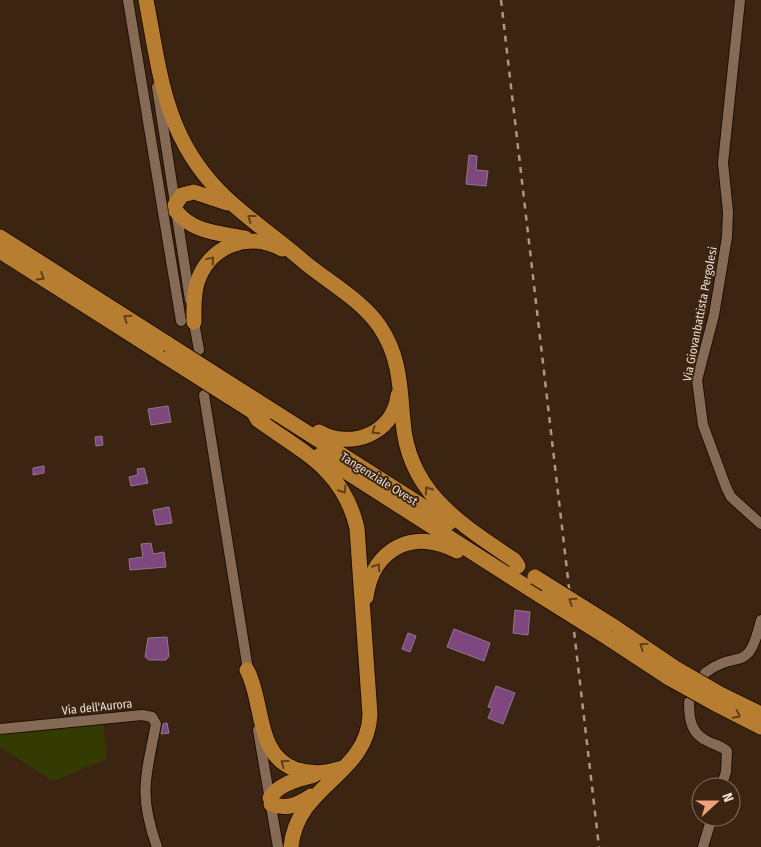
<svg xmlns="http://www.w3.org/2000/svg" width="761" height="847" font-family="'Fira Sans Condensed',sans-serif">
  <style>
    .green { fill: #343b02 }
    .building { fill: #7e477d; stroke: #917890 }
    .lines { fill: none; stroke-linecap: round; stroke-linejoin: round }
    .minor-casing { stroke: #220e00; stroke-width: 12 }
    .highway-casing { stroke: #220e00; stroke-width: 17 }
    .minor { stroke: #856b56; stroke-width: 10 }
    .highway { stroke: #b77e32; stroke-width: 15 }
    .rail { stroke: #a99789; stroke-width: 2.5; stroke-dasharray: 6 6; stroke-linecap: butt }
    .highway-bridge-casing { stroke: #220e00; stroke-width: 17; stroke-linecap: butt }
    .highway-bridge { stroke: #b77e32; stroke-width: 15 }
    .oneway { stroke: #60401c }
    .labels { text-anchor: middle; dominant-baseline: central; stroke-width: 4; stroke-linejoin: round; paint-order: stroke }
    .street-label { font-size: 12px; fill: #ecddd1; stroke: #3b2512 }
  </style>
  <rect width="100%" height="100%" fill="#3b2512"/>
  <polygon class="green" points="103,719 107,759 53,781 0,747 0,729"/>
  <g class="building">
    <polygon points="469,155 477,156 476,170 488,171 486,186 466,184"/>
    <polygon points="168,406 171,422 151,425 148,409"/>
    <polygon points="102,436 103,445 96,446 95,437"/>
    <polygon points="44,466 44,473 33,475 33,468"/>
    <polygon points="144,468 148,483 131,486 129,477 138,475 137,469"/>
    <polygon points="169,507 172,523 156,525 153,510"/>
    <polygon points="151,543 153,554 164,552 166,567 130,570 129,559 143,557 141,544"/>
    <polygon points="515,610 530,612 528,635 513,633"/>
    <polygon points="454,629 490,643 484,661 447,647"/>
    <polygon points="408,633 416,636 410,652 402,649"/>
    <polygon points="167,637 169,656 166,660 149,660 145,657 148,638"/>
    <polygon points="496,686 515,693 503,724 488,718 492,708 488,707"/>
    <polygon points="167,723 169,733 161,734 163,724"/>
  </g>
  <g class="lines">
    <defs>
      <g id="minor">
        <polyline points="128,0 181,321"/>
        <polyline points="740,0 723,163 728,212 727,237 714,315 697,380 703,425 726,487 731,497 761,524"/>
        <polyline points="157,87 190,300"/>
        <polyline points="193,317 199,350"/>
        <polyline points="204,395 249,676"/>
        <path d="M705,673C740,647 747,677 761,620"/>
        <path d="M689,702C689,720 691,734 709,742C716,745 721,746 727,751L726,772L721,787"/>
        <path d="M0,729L142,715L152,717L156,724C146,776 138,794 157,847"/>
        <polyline points="258,730 278,847"/>
        <polyline points="703,847 712,817"/>
      </g>
      <g id="highway">
        <path d="M146,0C160,72 164,135 219,191C244,217 276,237 303,261C328,282 362,300 380,327C400,357 400,387 403,421C408,493 461,524 514,560L518,566"/>
        <polyline points="175,205 182,195 194,192 227,203"/>
        <path d="M176,211C193,233 220,233 245,238"/>
        <polyline points="0,237 168,344"/>
        <polyline points="0,251 168,358"/>
        <path d="M194,322C194,309 193,296 197,283C209,245 249,231 282,249"/>
        <polyline points="229,383 449,523"/>
        <polyline points="228,396 263,418"/>
        <path d="M254,413L258,420C304,453 343,469 357,528L370,715C367,776 297,784 291,847"/>
        <path d="M319,432C350,450 394,434 398,395"/>
        <polyline points="320,455 544,598"/>
        <path d="M366,597C373,547 415,528 457,551"/>
        <polyline points="610,624 675,668"/>
        <polyline points="608,638 669,678"/>
        <path d="M247,670C264,701 255,755 295,769C312,775 326,773 343,768"/>
        <polyline points="720,694 761,714"/>
        <polyline points="714,703 761,727"/>
        <path d="M270,798C279,783 298,780 314,775"/>
        <path d="M271,804C286,810 297,805 311,796"/>
      </g>
    </defs>
    <use href="#minor" class="minor-casing"/>
    <use href="#highway" class="highway-casing"/>
    <use href="#minor" class="minor"/>
    <use href="#highway" class="highway"/>
    <polyline class="rail" points="501,0 599,847"/>
    <defs>
      <g id="highway-bridge">
        <polyline points="168,344 229,383"/>
        <polyline points="168,358 228,396"/>
        <polyline points="535,577 610,624"/>
        <polyline points="544,598 608,638"/>
        <polyline points="675,668 720,694"/>
        <polyline points="669,678 714,703"/>
      </g>
    </defs>
    <use href="#highway-bridge" class="highway-bridge-casing"/>
    <use href="#highway-bridge" class="highway-bridge"/>
  </g>
  <defs><path id="oneway-chevron" d="M-2-3.5L2.5 0L-2 3.5" fill="none" stroke-width="1.6" stroke-linecap="round" stroke-linejoin="round" transform="scale(1.25)"/></defs>
  <g class="oneway">
    <use href="#oneway-chevron" transform="translate(251 218) rotate(-143)"/>
    <use href="#oneway-chevron" transform="translate(211 260) rotate(-50)"/>
    <use href="#oneway-chevron" transform="translate(41 277) rotate(32)"/>
    <use href="#oneway-chevron" transform="translate(127 318) rotate(-147)"/>
    <use href="#oneway-chevron" transform="translate(375 431) rotate(147)"/>
    <use href="#oneway-chevron" transform="translate(343 490) rotate(58)"/>
    <use href="#oneway-chevron" transform="translate(428 490) rotate(-125)"/>
    <use href="#oneway-chevron" transform="translate(377 567) rotate(-57)"/>
    <use href="#oneway-chevron" transform="translate(572 601) rotate(-147)"/>
    <use href="#oneway-chevron" transform="translate(643 646) rotate(-146)"/>
    <use href="#oneway-chevron" transform="translate(737 715) rotate(27)"/>
    <use href="#oneway-chevron" transform="translate(284 763) rotate(-144)"/>
  </g>
  <g class="labels">
    <g class="street-label">
      <text transform="translate(700 314) rotate(-79)">Via Giovanbattista Pergolesi</text>
      <text transform="translate(379 479) rotate(32)">Tangenziale Ovest</text>
      <text transform="translate(97 707) rotate(-6)">Via dell'Aurora</text>
    </g>
  </g>
  <g transform="translate(716 802) rotate(69)"><circle r="24" fill="#3b2512" stroke="#826f5e"/>
  <path d="M0-4L9 19L0 12L-9 19Z" fill="#f2a07e"/>
  <text y="-8" font-size="14" font-weight="bold" text-anchor="middle" fill="#ecddd1">N</text>
  </g>
</svg>
